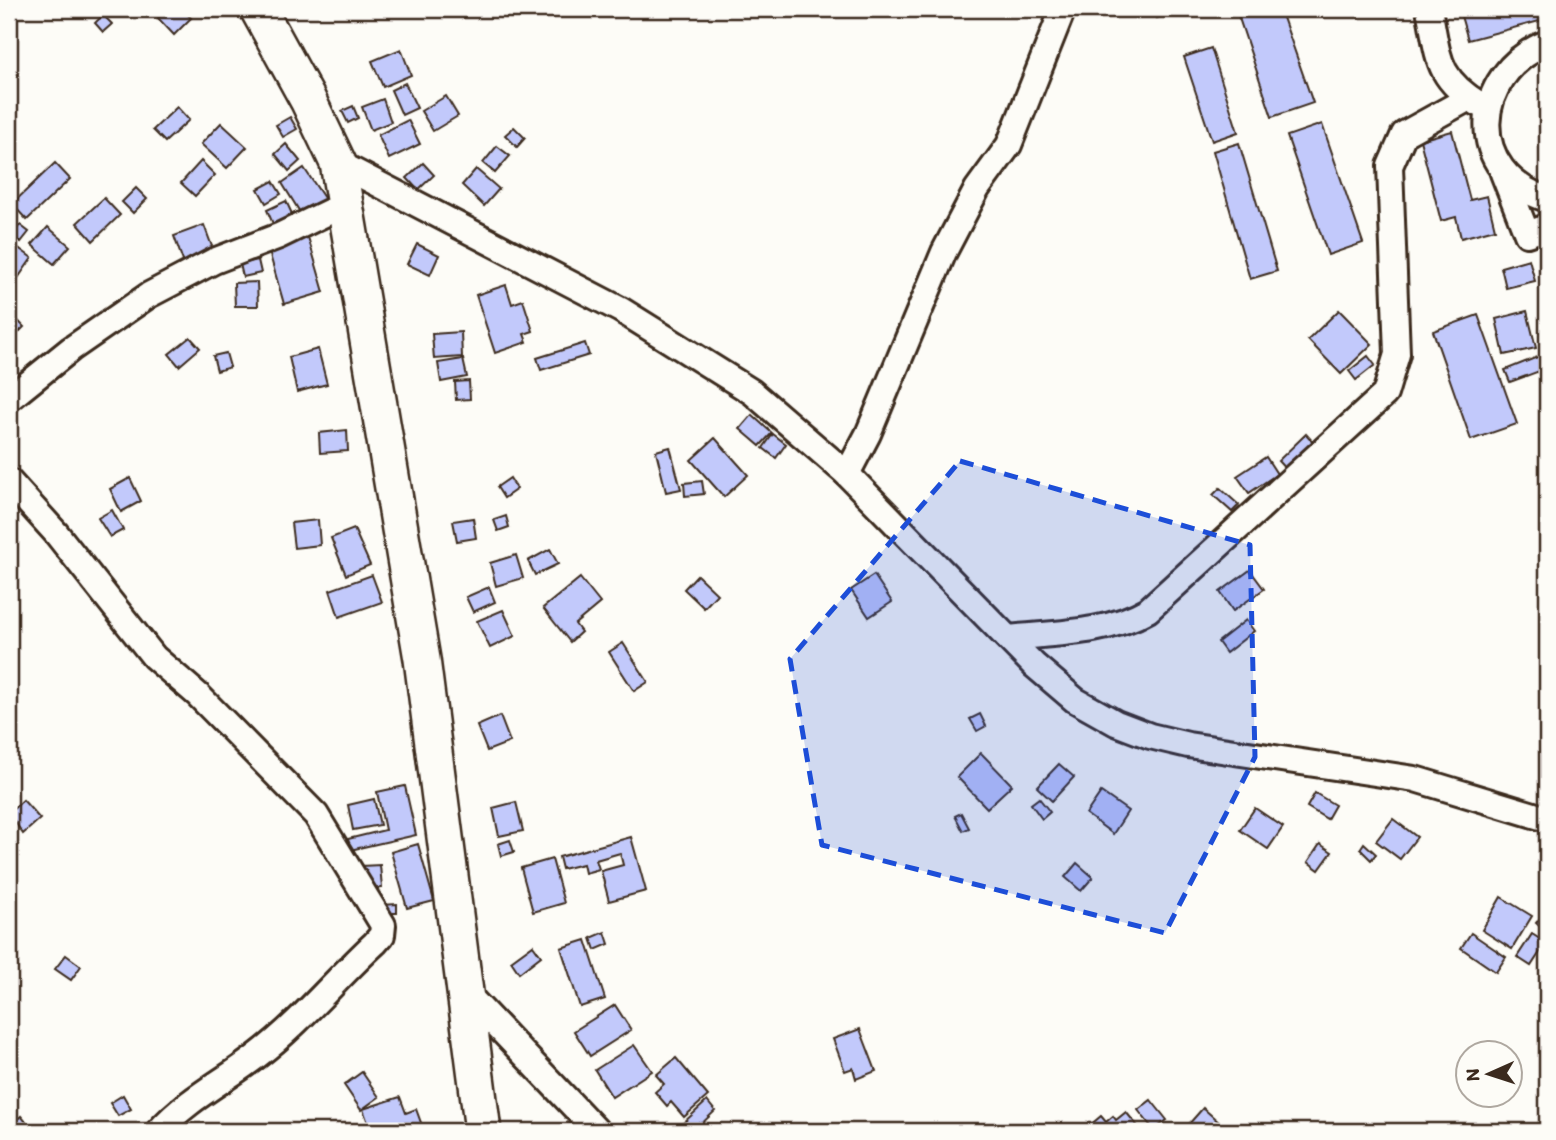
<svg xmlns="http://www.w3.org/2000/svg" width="1556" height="1140" font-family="Itim,sans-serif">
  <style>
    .building { fill: #c2c9fb; stroke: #3b2a1e; stroke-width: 2 }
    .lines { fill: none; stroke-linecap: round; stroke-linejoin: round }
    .street-casing { stroke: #3b2a1e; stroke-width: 30 }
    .secondary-casing { stroke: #3b2a1e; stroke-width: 40 }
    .street { stroke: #fdfcf7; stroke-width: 24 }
    .secondary { stroke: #fdfcf7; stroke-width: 35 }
    .marked { fill: #1d4ed8; fill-opacity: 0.2; stroke: #1d4ed8; stroke-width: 5; stroke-dasharray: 14 9; stroke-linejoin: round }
  </style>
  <rect width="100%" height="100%" fill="#fdfcf7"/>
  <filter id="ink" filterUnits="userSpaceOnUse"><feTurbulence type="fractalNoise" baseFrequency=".0143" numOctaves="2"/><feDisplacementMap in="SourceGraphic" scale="14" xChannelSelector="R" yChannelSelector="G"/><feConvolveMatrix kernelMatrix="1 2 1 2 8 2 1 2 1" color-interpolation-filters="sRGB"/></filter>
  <g filter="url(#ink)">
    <g class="building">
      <polygon points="167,9 182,9 191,18 174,35 158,18"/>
      <polygon points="1153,9 1165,9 1167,14 1157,18"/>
      <polygon points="1236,9 1280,9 1313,103 1272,117"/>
      <polygon points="1459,9 1547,9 1547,19 1468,40"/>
      <polygon points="103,15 112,24 103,32 95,23"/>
      <polygon points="1211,48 1238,132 1212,141 1184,57"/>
      <polygon points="401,49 411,75 383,87 372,61"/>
      <polygon points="405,83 417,108 402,115 391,90"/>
      <polygon points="446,96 458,116 433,131 421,111"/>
      <polygon points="383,99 391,122 371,130 362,107"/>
      <polygon points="353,106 358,118 348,123 342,111"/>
      <polygon points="177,107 189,120 165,142 153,130"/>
      <polygon points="290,117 297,129 283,137 276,125"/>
      <polygon points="408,120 420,144 389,159 378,135"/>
      <polygon points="221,123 247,147 227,168 201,144"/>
      <polygon points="1322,124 1363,243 1328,255 1287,136"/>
      <polygon points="514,127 525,138 517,147 505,135"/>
      <polygon points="1452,131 1470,200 1487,196 1495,229 1461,238 1456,217 1441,221 1420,140"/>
      <polygon points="1239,143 1277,271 1250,279 1213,151"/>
      <polygon points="286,144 300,161 289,171 275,154"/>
      <polygon points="497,146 510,156 495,173 483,163"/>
      <polygon points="201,161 215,175 195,196 181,183"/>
      <polygon points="55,163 70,179 27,220 12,204"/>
      <polygon points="423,163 434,175 418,190 407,178"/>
      <polygon points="304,168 326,201 303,217 282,183"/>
      <polygon points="476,169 499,189 484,206 462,185"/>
      <polygon points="273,181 281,194 266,203 258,189"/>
      <polygon points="136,188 147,199 133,213 122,202"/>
      <polygon points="104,198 120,215 93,241 77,223"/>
      <polygon points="286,201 293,216 273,224 267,210"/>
      <polygon points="20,225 29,232 21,242 12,235"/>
      <polygon points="204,225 214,252 184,264 174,236"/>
      <polygon points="48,227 70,246 54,264 32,245"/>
      <polygon points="1547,236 1547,264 1539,239"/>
      <polygon points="308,237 324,292 284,304 268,248"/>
      <polygon points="9,241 32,258 18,278 9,271"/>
      <polygon points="417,244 439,255 430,275 407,264"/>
      <polygon points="1529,259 1535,281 1506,288 1501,267"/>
      <polygon points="258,260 261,273 243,277 240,264"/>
      <polygon points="257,282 258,306 235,306 234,283"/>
      <polygon points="506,285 512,304 523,300 533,331 524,334 527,342 495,353 476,295"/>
      <polygon points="1339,310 1372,344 1341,374 1308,340"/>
      <polygon points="9,311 24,327 9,342"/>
      <polygon points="1527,311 1536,348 1504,355 1496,319"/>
      <polygon points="1478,315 1517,424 1471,440 1433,331"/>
      <polygon points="461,332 462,357 434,359 432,334"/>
      <polygon points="190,337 200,348 179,366 169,354"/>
      <polygon points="585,343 589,355 541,370 537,358"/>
      <polygon points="318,349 327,384 297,392 289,357"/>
      <polygon points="226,353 230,367 217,371 213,356"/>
      <polygon points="1368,356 1375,365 1356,380 1349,371"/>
      <polygon points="1540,356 1545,369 1510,382 1505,370"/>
      <polygon points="463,359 467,377 441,382 438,363"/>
      <polygon points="469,381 470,399 456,400 455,382"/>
      <polygon points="752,415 772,433 760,446 740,429"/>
      <polygon points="347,430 348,451 320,453 319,433"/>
      <polygon points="773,434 786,444 776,458 763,448"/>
      <polygon points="1306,434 1316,445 1288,472 1278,461"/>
      <polygon points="715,438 748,475 724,497 691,460"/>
      <polygon points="670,447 681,489 666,492 656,451"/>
      <polygon points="1266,457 1277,474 1249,493 1237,476"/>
      <polygon points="130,478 141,501 121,512 110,489"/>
      <polygon points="510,478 517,489 504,498 497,487"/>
      <polygon points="702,481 704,494 685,496 684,483"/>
      <polygon points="1220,488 1239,505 1232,512 1213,495"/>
      <polygon points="112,510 123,530 110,537 98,518"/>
      <polygon points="506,516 509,527 498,531 494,520"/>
      <polygon points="473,518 476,538 457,541 453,521"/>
      <polygon points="318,520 320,545 294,548 291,523"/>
      <polygon points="354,529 370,565 346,575 331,538"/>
      <polygon points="550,549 558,564 535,575 528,561"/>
      <polygon points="516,555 523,578 496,586 490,563"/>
      <polygon points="1250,570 1264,589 1233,611 1220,592"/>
      <polygon points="372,575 382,602 339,617 330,590"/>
      <polygon points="697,575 717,594 704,608 684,589"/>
      <polygon points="874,575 892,602 869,617 851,590"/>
      <polygon points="580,578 600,603 575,624 581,632 570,642 543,608"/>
      <polygon points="489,587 495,602 473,612 466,597"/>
      <polygon points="503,610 515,636 490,648 477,621"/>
      <polygon points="1246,620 1254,631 1226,653 1218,642"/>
      <polygon points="623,643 648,682 634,691 609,652"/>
      <polygon points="980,714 986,726 977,731 970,719"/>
      <polygon points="500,716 510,742 487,751 477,726"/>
      <polygon points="981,753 1012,785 987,808 957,777"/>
      <polygon points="1059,764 1074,777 1052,801 1037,787"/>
      <polygon points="405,786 416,835 350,850 348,839 385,830 377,792"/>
      <polygon points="1101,792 1128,811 1113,834 1086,814"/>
      <polygon points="1315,793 1335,805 1327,819 1307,807"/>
      <polygon points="1039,798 1050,812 1042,819 1031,804"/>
      <polygon points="374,799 380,825 353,830 348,805"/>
      <polygon points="23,800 40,819 23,834 9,813"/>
      <polygon points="516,802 523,831 499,836 493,808"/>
      <polygon points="1255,808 1283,827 1268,849 1240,830"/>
      <polygon points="961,813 969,828 963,831 955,816"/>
      <polygon points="1393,819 1417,837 1400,859 1376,841"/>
      <polygon points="631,837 646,891 609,901 601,871 623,865 620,853 596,860 599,869 585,873 583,864 562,869 559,857"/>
      <polygon points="510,840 514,852 501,856 498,844"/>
      <polygon points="1364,843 1376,854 1371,860 1360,849"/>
      <polygon points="418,844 434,901 407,908 391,852"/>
      <polygon points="1320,844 1332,852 1319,870 1308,862"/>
      <polygon points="552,859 564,903 533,912 521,868"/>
      <polygon points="1077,863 1093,877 1081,891 1065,877"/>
      <polygon points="380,865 382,888 362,889 361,866"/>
      <polygon points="1501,897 1532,916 1512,949 1482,930"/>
      <polygon points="397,904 397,913 383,913 382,905"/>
      <polygon points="1547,910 1547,933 1536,923"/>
      <polygon points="605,932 609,944 595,950 591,938"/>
      <polygon points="1471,933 1506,957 1496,972 1461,948"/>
      <polygon points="1532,934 1546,943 1531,966 1517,957"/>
      <polygon points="586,940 605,999 580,1007 561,948"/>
      <polygon points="533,945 541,956 519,973 511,961"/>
      <polygon points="66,955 81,966 71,980 55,969"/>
      <polygon points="615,1005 631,1030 590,1056 574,1031"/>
      <polygon points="860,1029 876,1071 856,1079 853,1068 845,1071 833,1039"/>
      <polygon points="634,1045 652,1071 612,1097 595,1070"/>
      <polygon points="676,1058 708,1096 684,1117 671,1102 667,1106 655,1092 664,1084 656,1075"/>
      <polygon points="362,1072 379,1097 361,1110 344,1085"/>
      <polygon points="123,1095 131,1109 118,1116 110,1103"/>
      <polygon points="400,1097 406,1113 416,1109 424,1131 371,1131 363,1109"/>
      <polygon points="1151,1100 1167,1120 1154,1130 1138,1110"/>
      <polygon points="707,1101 715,1111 694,1131 689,1131 682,1124"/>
      <polygon points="1203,1108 1229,1131 1194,1131 1188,1125"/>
      <polygon points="1126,1112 1140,1129 1138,1131 1091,1131 1088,1127 1101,1116 1106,1122 1113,1116 1116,1120"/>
      <polygon points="21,1116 34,1131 9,1131 9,1126"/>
    </g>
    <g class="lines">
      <defs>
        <g id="street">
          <path d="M1429,9C1439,56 1435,77 1479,104"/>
          <path d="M1547,43C1470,74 1465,174 1547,199"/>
          <polyline points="338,163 621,310 752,392 847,474 1034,665 1075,700 1116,723 1150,736 1188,745 1415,779 1547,819"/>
          <polyline points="1503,173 1527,234 1547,227"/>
          <polyline points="9,399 71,349 149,295 214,261 279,236 345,204"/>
          <polyline points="847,474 868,434 944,252 977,189 1009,145 1063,9"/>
          <path d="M9,481L56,533L154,657L198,695L316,815L383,925L382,935L375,943C335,980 301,1022 258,1055C225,1081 187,1099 159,1131"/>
          <path d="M1008,638C1055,633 1107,634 1148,610L1385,394L1397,354L1390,166L1404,134L1469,98"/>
          <polyline points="464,991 597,1131"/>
        </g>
        <polyline id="secondary" points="258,9 308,100 338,163 422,659 483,1131"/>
      </defs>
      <use href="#street" class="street-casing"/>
      <use href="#secondary" class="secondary-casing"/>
      <use href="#street" class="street"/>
      <use href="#secondary" class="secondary"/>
    </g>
  </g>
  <path class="marked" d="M960,461L1250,545L1255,757L1165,933L822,845L790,659Z"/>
  <rect width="1556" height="1140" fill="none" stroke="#fdfcf7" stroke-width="35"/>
  <rect x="18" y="18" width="1521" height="1105" fill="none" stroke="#3b2a1e" stroke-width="2.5" filter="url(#ink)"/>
  <g transform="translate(1489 1074) rotate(267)"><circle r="33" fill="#fdfcf7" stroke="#afa8a0" stroke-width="2"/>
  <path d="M0-5L12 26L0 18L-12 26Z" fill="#3b2a1e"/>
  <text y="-10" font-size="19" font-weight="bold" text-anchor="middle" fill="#3b2a1e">N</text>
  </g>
</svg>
